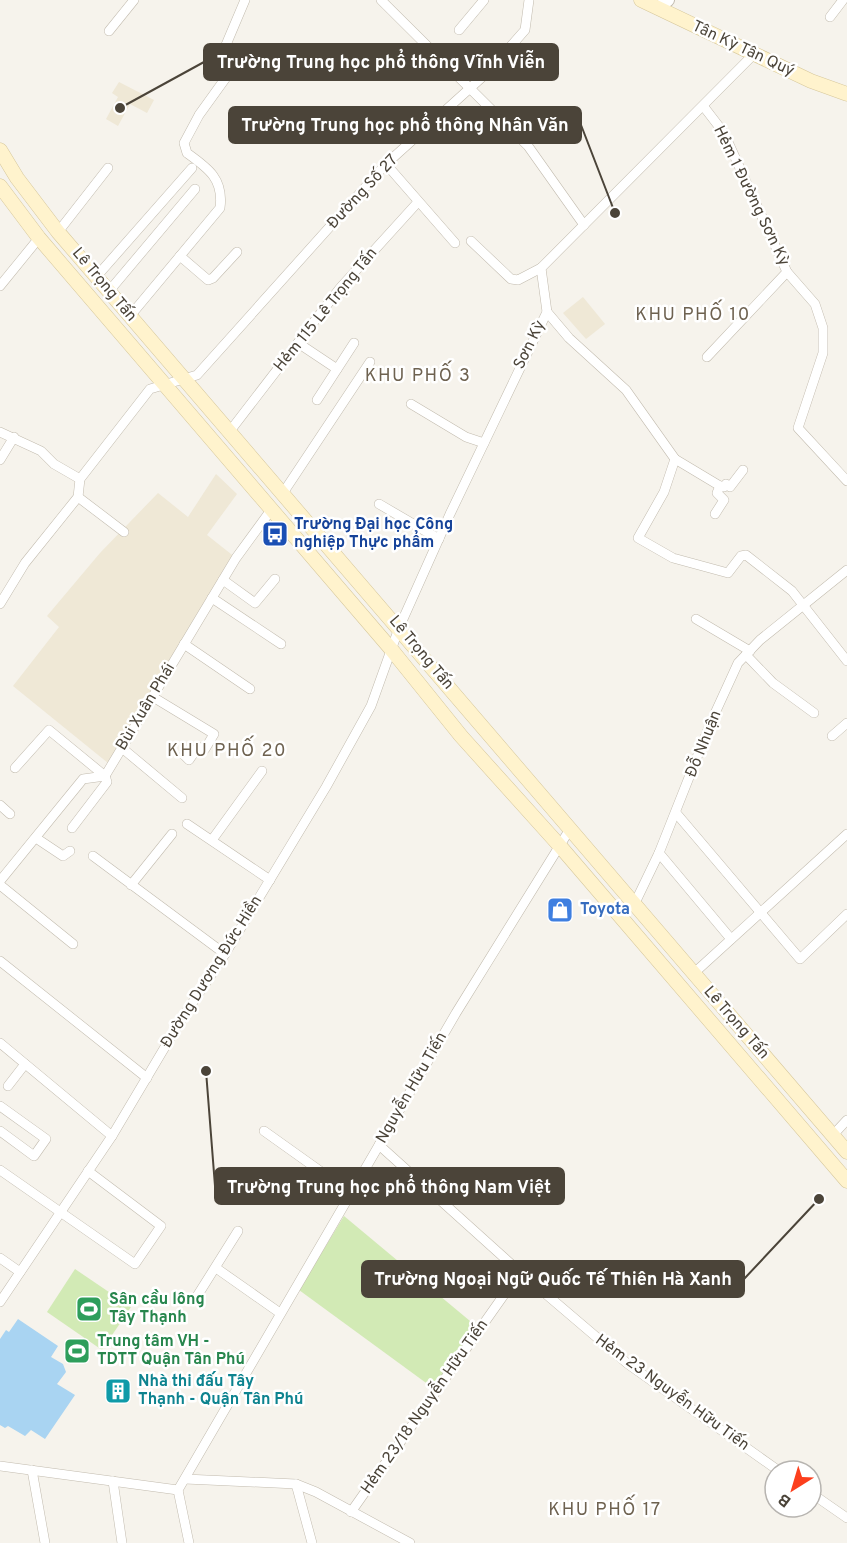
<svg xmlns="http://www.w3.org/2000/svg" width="847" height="1543" font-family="Overpass,sans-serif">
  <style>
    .education { fill: #efe8d6 }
    .green { fill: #d2eab5 }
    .water { fill: #a9d4f2 }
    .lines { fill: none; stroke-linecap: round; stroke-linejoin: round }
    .minor-casing { stroke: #c2bbae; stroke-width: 10 }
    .tertiary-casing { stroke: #c2bbae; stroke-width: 14 }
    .secondary-casing { stroke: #d6c79b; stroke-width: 15 }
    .minor { stroke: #fff; stroke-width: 9 }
    .tertiary { stroke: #fff; stroke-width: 12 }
    .secondary { stroke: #fff3cd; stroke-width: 14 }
    .labels { text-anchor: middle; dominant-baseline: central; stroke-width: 5; stroke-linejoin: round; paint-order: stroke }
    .street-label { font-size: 16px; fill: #4b4439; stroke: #fff }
    .transit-label { font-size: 16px; font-weight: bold; fill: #164399; stroke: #fff; text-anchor: start }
    .shop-label { font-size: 16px; font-weight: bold; fill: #366cbe; stroke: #fff; text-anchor: start }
    .leisure-label { font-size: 16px; font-weight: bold; fill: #27864d; stroke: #fff; text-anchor: start }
    .culture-label { font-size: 16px; font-weight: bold; fill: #0d838f; stroke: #fff; text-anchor: start }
    .neighbourhood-label { font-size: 18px; letter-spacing: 1.5px; fill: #6e6250; stroke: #fff }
    .leader { fill: none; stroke: #4b4439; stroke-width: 2 }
    .callout-dot { fill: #4b4439; stroke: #fff; stroke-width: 2 }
    .callout { fill: #4b4439; stroke: #4b4439; stroke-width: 2 }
    .callout-label { font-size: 18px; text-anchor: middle; font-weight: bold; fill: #fff }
  </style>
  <rect width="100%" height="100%" fill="#f6f3ec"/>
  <g class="education">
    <polygon points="119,82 154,100 147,113 130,104 118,126 106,119 118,97 112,93"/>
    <polygon points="583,297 605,324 586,339 563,313"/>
    <polygon points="216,474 237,494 207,535 236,558 108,763 13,686 59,627 47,616 100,553 158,493 188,517"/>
  </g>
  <g class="green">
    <polygon points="344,1216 476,1326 433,1388 299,1290"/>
    <polygon points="75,1269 131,1307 102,1350 47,1312"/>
  </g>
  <polygon class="water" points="18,1319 58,1346 51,1357 63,1364 66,1372 57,1384 75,1395 45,1439 31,1430 25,1436 8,1426 5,1428 0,1425 0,1339 6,1330 9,1332"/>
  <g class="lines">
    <defs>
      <g id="minor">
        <polyline points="381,0 528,146 584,225"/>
        <polyline points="830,17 843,0"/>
        <polyline points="459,30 484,0"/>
        <polyline points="109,31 134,0"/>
        <polyline points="220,59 245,0"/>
        <polyline points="704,107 724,133 787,272 815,304 823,328 823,353 798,428 847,481"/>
        <polyline points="386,164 455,243"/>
        <polyline points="58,232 108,168"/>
        <polyline points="471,241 511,279 518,280 541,268"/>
        <polyline points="180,256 208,280 213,278 237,252"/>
        <polyline points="97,276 192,168"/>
        <polyline points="0,286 39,238"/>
        <polyline points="110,290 195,189"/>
        <polyline points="547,312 569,338 626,390 675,459 664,492 638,538 673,558 728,573 741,556 746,555 792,591 847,661"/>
        <path d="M130,316L220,208C224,179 208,168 187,153L184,143L199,115L230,72"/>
        <polyline points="298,343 337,369"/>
        <polyline points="707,357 787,272"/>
        <polyline points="317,400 354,343"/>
        <polyline points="411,404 466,437 484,443"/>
        <polyline points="230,431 340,288 418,202"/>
        <polyline points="0,432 41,451 54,464 80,479"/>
        <polyline points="675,459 720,486"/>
        <polyline points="0,460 14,437"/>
        <polyline points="720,486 724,487 726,484 730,487 743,470"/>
        <polyline points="283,493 370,362"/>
        <polyline points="78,497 124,532"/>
        <polyline points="379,504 439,539"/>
        <polyline points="715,514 724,500 717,493 720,486"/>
        <polyline points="223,580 255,603 275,579"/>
        <polyline points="212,598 281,644"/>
        <polyline points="0,604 25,563 78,497 80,479 150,389 197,375 386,164 489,71 525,30 529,0"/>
        <polyline points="696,619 750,651"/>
        <polyline points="184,644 250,689"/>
        <polyline points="746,655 773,683 814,713"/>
        <polyline points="153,697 214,734 205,749 198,747 189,760 184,755"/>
        <polyline points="832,736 847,723"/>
        <polyline points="122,748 182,798"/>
        <polyline points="15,768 49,730 105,776 107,782 72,828"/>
        <polyline points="0,805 10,814"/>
        <polyline points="676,813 800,959 847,914"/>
        <polyline points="187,824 270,880"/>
        <polyline points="36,838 63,856 70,851"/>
        <polyline points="212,840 262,771"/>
        <polyline points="659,853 731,939"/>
        <polyline points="93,856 225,954"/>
        <polyline points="0,881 83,779 105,776 236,558 271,510"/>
        <polyline points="0,885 73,944"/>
        <polyline points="131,885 172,834"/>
        <polyline points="634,905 659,853 711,722 738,663 760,640 847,570"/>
        <polyline points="0,961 147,1078"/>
        <polyline points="693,974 847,834"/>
        <polyline points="0,1043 112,1136"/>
        <polyline points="8,1086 25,1064"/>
        <polyline points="0,1106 46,1139 34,1156 0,1131"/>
        <polyline points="264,1131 351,1193"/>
        <polyline points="833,1135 847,1120"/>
        <polyline points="379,1145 520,1272 628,1364 779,1471"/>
        <polyline points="0,1170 135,1264 161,1226 88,1171"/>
        <polyline points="0,1258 20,1272"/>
        <polyline points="216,1268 280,1313"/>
        <polyline points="194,1301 238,1231"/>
        <polyline points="0,1302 112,1136 181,1020 225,954 326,787 371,706 399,628 450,514 547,312 541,268 754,54"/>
        <polyline points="0,1466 178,1490"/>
        <polyline points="32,1470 45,1543"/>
        <polyline points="185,1479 296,1484 316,1492 410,1543"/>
        <polyline points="113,1481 122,1543"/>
        <polyline points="296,1484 312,1543"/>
        <polyline points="811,1493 847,1518"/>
        <polyline points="351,1512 520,1272"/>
        <polyline points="189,1543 178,1490 456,1013 570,829"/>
      </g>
      <polyline id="tertiary" points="658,8 668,0"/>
      <g id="secondary">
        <polyline points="641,0 811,81 847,94"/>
        <polyline points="0,150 17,178 58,232 847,1152"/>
        <polyline points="0,186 39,238 391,649 461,736 559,845 847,1181"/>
      </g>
    </defs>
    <use href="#minor" class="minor-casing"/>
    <use href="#tertiary" class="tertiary-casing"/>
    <use href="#secondary" class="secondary-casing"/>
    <use href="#minor" class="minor"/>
    <use href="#tertiary" class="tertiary"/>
    <use href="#secondary" class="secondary"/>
  </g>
  <defs>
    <symbol id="bus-square" viewBox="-11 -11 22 22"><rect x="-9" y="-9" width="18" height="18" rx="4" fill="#1a4fb4" stroke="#fff"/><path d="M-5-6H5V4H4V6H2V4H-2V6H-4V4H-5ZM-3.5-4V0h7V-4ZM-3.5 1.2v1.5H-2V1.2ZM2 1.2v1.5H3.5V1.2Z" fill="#fff"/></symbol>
    <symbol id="shop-square" viewBox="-11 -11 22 22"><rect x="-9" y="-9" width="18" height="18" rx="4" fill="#3f7fe0" stroke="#fff"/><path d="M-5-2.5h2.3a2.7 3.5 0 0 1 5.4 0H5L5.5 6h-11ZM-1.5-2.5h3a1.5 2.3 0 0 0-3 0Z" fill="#fff"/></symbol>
    <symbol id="stadium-square" viewBox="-11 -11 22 22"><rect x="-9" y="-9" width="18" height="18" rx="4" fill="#2e9e5b" stroke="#fff"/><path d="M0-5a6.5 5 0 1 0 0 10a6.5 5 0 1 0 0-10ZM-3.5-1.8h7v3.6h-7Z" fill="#fff"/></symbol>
    <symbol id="building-square" viewBox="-11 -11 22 22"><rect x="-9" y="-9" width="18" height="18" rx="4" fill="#0f9aa8" stroke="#fff"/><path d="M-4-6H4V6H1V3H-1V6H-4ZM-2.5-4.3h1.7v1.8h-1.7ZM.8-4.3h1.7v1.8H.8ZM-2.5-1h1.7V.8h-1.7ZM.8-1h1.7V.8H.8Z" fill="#fff"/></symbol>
  </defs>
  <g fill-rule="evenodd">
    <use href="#bus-square" x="260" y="519" width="30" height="30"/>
    <use href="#shop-square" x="545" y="895" width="30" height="30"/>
    <use href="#stadium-square" x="74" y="1294" width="30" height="30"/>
    <use href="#stadium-square" x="62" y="1336" width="30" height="30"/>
    <use href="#building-square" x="103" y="1376" width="30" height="30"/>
  </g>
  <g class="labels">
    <g class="street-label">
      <text transform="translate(743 49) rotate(25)">Tân Kỳ Tân Quý</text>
      <text transform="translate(363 192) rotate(-47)">Đường Số 27</text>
      <text transform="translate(751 196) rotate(64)">Hẻm 1 Đường Sơn Kỳ</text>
      <text transform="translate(104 285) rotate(50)">Lê Trọng Tấn</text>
      <text transform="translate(326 310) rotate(-51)">Hẻm 115 Lê Trọng Tấn</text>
      <text transform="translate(530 345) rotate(-64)">Sơn Kỳ</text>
      <text transform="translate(421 653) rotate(50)">Lê Trọng Tấn</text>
      <text transform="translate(146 707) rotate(-59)">Bùi Xuân Phái</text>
      <text transform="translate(704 744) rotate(-68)">Đỗ Nhuận</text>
      <text transform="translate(212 972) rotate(-58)">Đường Dương Đức Hiền</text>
      <text transform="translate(736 1023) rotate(49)">Lê Trọng Tấn</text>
      <text transform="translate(412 1088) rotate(-60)">Nguyễn Hữu Tiến</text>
      <text transform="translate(672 1393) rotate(36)">Hẻm 23 Nguyễn Hữu Tiến</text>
      <text transform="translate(425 1407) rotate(-55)">Hẻm 23/18 Nguyễn Hữu Tiến</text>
    </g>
    <g class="transit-label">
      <text x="294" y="525">Trường Đại học Công<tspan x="294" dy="18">nghiệp Thực phẩm</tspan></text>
    </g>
    <g class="shop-label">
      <text x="580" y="910">Toyota</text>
    </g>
    <g class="leisure-label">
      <text x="109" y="1300">Sân cầu lông<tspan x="109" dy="18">Tây Thạnh</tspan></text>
      <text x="97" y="1342">Trung tâm VH -<tspan x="97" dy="18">TDTT Quận Tân Phú</tspan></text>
    </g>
    <g class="culture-label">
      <text x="138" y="1382">Nhà thi đấu Tây<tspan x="138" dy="18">Thạnh - Quận Tân Phú</tspan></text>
    </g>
    <g class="neighbourhood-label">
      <text x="693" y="315">KHU PHỐ 10</text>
      <text x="418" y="376">KHU PHỐ 3</text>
      <text x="227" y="751">KHU PHỐ 20</text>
      <text x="605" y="1510">KHU PHỐ 17</text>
    </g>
  </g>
  <path class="leader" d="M120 108L204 62M615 213L581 125M206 1071L215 1186M819 1199L744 1279"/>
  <g class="callout-dot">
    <circle cx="120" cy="108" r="6"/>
    <circle cx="615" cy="213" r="6"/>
    <circle cx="206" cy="1071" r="6"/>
    <circle cx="819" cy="1199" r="6"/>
  </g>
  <g class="callout">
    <rect x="204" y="44" width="354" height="36" rx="6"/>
    <rect x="229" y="107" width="352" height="36" rx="6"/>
    <rect x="215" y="1168" width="349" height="36" rx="6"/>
    <rect x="362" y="1261" width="382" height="36" rx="6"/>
  </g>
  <g class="callout-label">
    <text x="381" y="68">Trường Trung học phổ thông Vĩnh Viễn</text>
    <text x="405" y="131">Trường Trung học phổ thông Nhân Văn</text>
    <text x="389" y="1193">Trường Trung học phổ thông Nam Việt</text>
    <text x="553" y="1285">Trường Ngoại Ngữ Quốc Tế Thiên Hà Xanh</text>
  </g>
  <g transform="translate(793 1489) rotate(217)"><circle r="28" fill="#ffffff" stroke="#b7b4b0" stroke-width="1.5"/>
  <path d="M0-4.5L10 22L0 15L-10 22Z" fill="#fc3f1d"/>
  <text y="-9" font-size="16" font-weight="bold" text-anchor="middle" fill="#4b4439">B</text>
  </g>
</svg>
